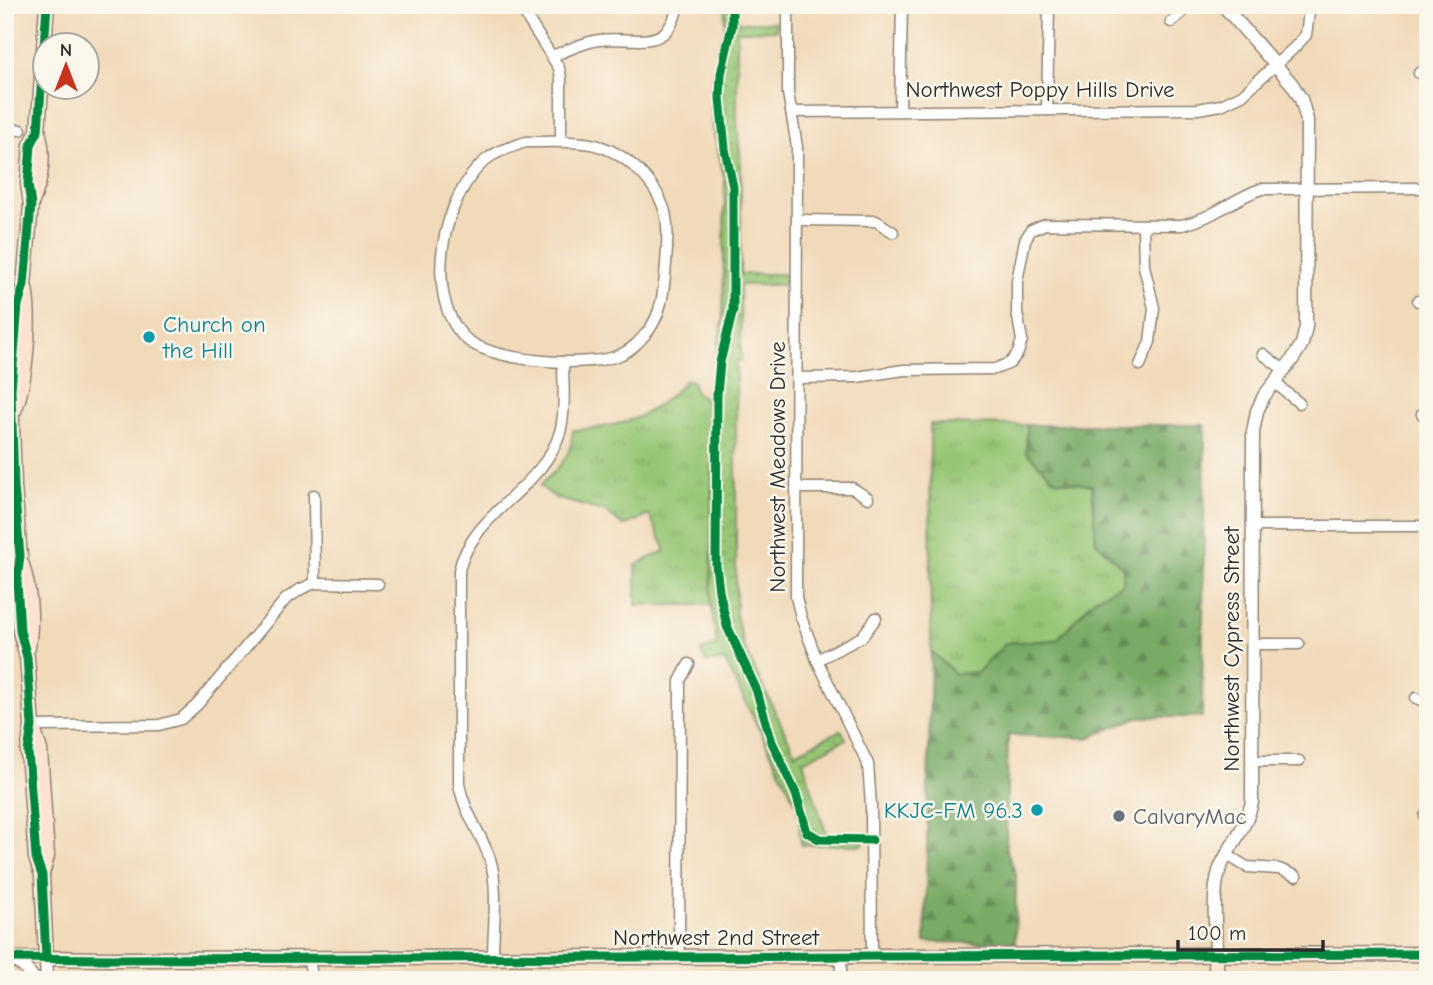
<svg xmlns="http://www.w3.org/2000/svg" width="1433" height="985" font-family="'Comic Neue',sans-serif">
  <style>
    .grass { fill: url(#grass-tufts); stroke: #607850; stroke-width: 2 }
    .forest { fill: url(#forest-firs); stroke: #526b48; stroke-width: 2 }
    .park { fill: url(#park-dots); stroke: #607850; stroke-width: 2 }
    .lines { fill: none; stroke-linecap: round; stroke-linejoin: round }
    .minor-casing { stroke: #8e8272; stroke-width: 13 }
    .tertiary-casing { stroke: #8e8272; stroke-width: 15 }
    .secondary-casing { stroke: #8e8272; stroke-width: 17 }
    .minor { stroke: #fff; stroke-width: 10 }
    .tertiary { stroke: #fff; stroke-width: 12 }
    .secondary { stroke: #fee3d1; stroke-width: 14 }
    .cycleway-casing { stroke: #fbf7ec; stroke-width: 13 }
    .cycleway { stroke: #00873e; stroke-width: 9 }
    .culture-dot { fill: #0f9aa8; stroke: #fbf7ec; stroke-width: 2.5 }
    .worship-dot { fill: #6b7280; stroke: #fbf7ec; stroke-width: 2.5 }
    .labels { text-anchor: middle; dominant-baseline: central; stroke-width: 5; stroke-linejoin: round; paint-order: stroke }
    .street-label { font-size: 23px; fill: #2b2b2b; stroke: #fbf7ec }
    .culture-label { font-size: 23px; fill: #0d838f; stroke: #fbf7ec; text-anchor: start }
    .worship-label { font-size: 23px; fill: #5b616d; stroke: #fbf7ec; text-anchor: start }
  </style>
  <defs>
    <pattern id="grass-tufts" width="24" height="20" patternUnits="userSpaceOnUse" patternTransform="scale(1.75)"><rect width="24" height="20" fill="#96c675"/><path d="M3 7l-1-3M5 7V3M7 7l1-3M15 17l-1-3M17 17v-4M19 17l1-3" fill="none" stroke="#81aa65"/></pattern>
    <pattern id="forest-firs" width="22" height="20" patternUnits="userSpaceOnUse" patternTransform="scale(1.75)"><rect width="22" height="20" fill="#78ab66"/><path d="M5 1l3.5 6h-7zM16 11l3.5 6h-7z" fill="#638b54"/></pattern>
    <pattern id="park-dots" width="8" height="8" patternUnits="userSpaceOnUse" patternTransform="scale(1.75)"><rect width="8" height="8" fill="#96c675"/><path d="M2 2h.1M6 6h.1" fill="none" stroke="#81aa65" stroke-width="1.8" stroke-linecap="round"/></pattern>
  </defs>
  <rect width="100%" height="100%" fill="#fbf7ec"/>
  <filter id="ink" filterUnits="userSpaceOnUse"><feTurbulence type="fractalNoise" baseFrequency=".0143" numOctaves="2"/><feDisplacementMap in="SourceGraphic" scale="14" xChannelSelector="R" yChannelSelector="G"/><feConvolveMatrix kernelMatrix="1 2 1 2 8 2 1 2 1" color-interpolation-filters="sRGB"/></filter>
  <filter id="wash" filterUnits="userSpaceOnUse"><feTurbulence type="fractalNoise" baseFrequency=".00686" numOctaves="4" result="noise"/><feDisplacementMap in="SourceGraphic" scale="28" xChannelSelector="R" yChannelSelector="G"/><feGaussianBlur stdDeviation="1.57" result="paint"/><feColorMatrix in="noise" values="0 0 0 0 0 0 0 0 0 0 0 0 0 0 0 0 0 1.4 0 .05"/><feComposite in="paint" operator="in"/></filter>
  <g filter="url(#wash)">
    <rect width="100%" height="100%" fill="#f1daba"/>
    <g class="grass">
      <path d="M686,380L692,381L696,393L703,397L708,407L713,408L711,605H636V565L666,550L649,515L623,526L606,512L556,498L540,486C560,465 571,460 573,430C624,427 651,418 686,380Z"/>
      <polygon points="930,424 1027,425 1026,452 1092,485 1096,542 1124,568 1123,585 1095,598 1057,640 1006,643 978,672 955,674 931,651"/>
    </g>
    <polygon class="forest" points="1027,425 1205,425 1202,717 1138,717 1088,738 1008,735 1006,849 1016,875 1015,943 925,942 931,651 955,674 978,672 1006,643 1057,640 1095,598 1123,584 1123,568 1096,542 1092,485 1055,480 1026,452"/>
    <polygon class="park" points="725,5 737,5 738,22 776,22 776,30 737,31 737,122 741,166 740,274 785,274 785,285 740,285 741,361 736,361 736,616 744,647 795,753 841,730 846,739 803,761 827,836 863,836 863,845 801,845 798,807 725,661 706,662 701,651 717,645 711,605 713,408 714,372 723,321 725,180 713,128 711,99 716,61 725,27"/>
  </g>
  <g filter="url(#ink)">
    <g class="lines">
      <defs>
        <g id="minor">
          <polyline points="519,5 559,68 561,78 561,142"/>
          <polyline points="788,5 788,93 797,147 796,597 801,617 817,660 868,764 871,805 872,956"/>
          <polyline points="1171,22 1190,5"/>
          <path d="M552,56C567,51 583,42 599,40C634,35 668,55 678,5"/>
          <polyline points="1419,73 1428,73"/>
          <polyline points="900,110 902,5"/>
          <polyline points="1047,110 1049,5"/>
          <polyline points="791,112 1198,109 1221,105 1242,95 1294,48 1306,35 1310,5"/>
          <polyline points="5,129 21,130"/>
          <path d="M526,142C545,142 565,141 584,143C618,146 655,178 665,212C669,229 667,246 666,264C664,286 663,311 649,330C640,341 631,351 617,356C585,368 488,362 464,337C422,294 443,194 487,159C498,150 512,147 526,142Z"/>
          <polyline points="797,220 876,221 893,232"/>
          <polyline points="1418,301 1428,301"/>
          <polyline points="1263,354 1284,370"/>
          <polyline points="1140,365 1150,342 1154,308 1144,266 1143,226"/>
          <path d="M798,378L857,377L904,370L995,369L1010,363L1018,353L1022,340L1017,312V281L1025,240L1031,230L1045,224L1182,225C1214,218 1232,199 1261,189L1428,188"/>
          <polyline points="1274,382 1299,403"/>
          <polyline points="1422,414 1428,413"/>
          <polyline points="796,488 852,488 868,498"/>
          <polyline points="314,495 315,583"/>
          <polyline points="1253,526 1428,526"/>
          <polyline points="1253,644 1299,644"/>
          <polyline points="817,660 862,637 876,618"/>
          <polyline points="1416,698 1428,703"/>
          <polyline points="32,726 159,725 181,719 197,705 286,599 301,589 315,583 378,584"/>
          <polyline points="1252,761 1299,761"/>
          <polyline points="1425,816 1428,816"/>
          <polyline points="1227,855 1247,867 1279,869 1296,876"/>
          <polyline points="841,956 841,980"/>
          <path d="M493,957C493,928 499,887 490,859C481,833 464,812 459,784V570C473,512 544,488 560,432C566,411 563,385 563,362"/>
          <polyline points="679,957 680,681 689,664"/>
          <polyline points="308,959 311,970 311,980"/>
        </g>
        <g id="tertiary">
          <path d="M1216,954C1216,929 1211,889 1221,866C1231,844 1247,826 1252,802L1253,432L1257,411L1264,396L1292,360L1302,344L1306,327L1307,120L1301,99L1292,84L1223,5"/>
          <polyline points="5,958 46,958 47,980"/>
          <polyline points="9,958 23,966 35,980"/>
        </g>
        <g id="secondary">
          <polyline points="47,5 38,131 31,145 28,184 31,205 24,285 18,305 11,390 14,486 20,556 17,581 20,631 27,657 32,726 28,751 36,858 42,875 46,958 108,959 1428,954"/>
          <path d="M31,204C41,181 45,155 38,131"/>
          <path d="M15,409C26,378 31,320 25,288"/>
          <path d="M22,565C30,591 32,620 28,648"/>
          <polyline points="33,728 40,750 47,856 42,874"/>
          <polyline points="1216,954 1216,980"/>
        </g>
      </defs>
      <use href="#minor" class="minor-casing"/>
      <use href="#tertiary" class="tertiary-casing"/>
      <use href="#secondary" class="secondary-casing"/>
      <use href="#minor" class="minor"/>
      <use href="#tertiary" class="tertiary"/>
      <use href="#secondary" class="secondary"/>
      <defs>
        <g id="cycleway">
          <polyline points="732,5 732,26 721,74 720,98 725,149 733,187 733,310 720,362 717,394 716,565 719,591 727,626 756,689 772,742 796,794 807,832 819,839 872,840"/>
          <polyline points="5,958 108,959 1428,954"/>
          <polyline points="46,958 42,875 36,858 28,751 32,726 27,657 20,631 17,581 20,556 14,486 11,390 18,305 24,285 31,205 28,184 31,145 38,131 47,5"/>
        </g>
      </defs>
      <use href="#cycleway" class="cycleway-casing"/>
      <use href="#cycleway" class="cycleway"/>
    </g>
  </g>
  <g class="culture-dot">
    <circle cx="149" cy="337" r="7"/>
    <circle cx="1037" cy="810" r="7"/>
  </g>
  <circle class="worship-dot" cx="1119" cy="816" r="7"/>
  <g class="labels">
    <g class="street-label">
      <text x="1040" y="89">Northwest Poppy Hills Drive</text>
      <text transform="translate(777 467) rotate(-90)">Northwest Meadows Drive</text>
      <text transform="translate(1231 649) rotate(-90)">Northwest Cypress Street</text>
      <text x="716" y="937">Northwest 2nd Street</text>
    </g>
    <g class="culture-label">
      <text x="163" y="324">Church on<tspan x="163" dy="26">the Hill</tspan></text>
      <text x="1023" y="810" text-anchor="end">KKJC-FM 96.3</text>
    </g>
    <g class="worship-label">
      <text x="1133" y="816">CalvaryMac</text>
    </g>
  </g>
  <rect width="1433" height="985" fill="none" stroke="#fbf7ec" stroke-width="28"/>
  <g transform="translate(66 66)"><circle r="33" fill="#fbf7ec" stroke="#a8a59f" stroke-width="2"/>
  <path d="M0-5L12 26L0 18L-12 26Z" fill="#c8321e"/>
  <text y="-10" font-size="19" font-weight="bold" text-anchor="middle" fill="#2b2b2b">N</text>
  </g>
  <path d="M1178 940v10h145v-10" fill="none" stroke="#2b2b2b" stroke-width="3.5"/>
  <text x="1188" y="940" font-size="21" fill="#2b2b2b" stroke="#fbf7ec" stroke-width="5" paint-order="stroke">100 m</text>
</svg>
